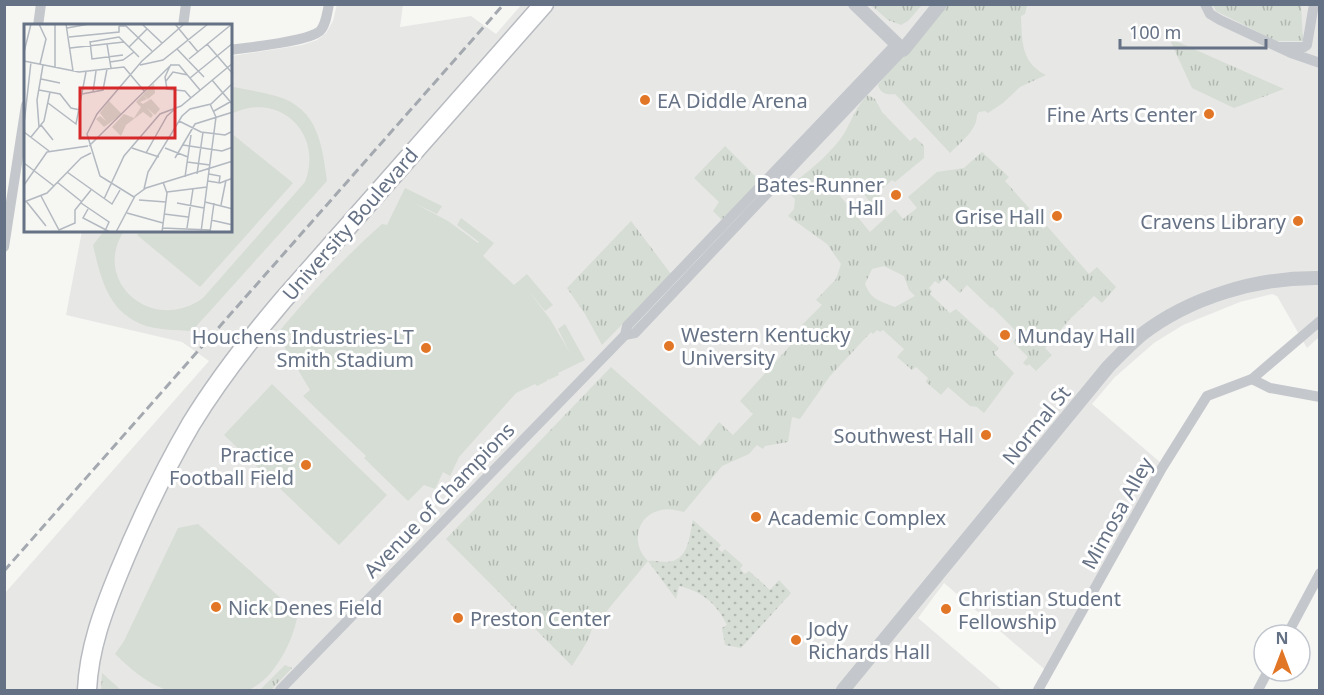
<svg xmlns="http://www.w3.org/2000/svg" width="1324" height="695" font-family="'Noto Sans',sans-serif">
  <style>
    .built { fill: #e7e7e6 }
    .grass { fill: url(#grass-tufts); fill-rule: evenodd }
    .garden { fill: url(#garden-dots) }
    .pitch { fill: #d6ddd4 }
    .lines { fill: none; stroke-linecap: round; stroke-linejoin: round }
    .primary-casing { stroke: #b7babf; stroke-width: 21 }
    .minor { stroke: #c4c7cb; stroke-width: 10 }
    .tertiary { stroke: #c4c7cb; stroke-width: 14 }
    .primary { stroke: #fff; stroke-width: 18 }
    .rail { stroke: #a4a9b0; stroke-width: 3; stroke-dasharray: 9 4.5; stroke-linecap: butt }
    .poi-dot { fill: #e27627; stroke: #fff; stroke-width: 2 }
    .labels { text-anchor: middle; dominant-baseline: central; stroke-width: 6; stroke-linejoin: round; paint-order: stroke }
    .poi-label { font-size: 20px; fill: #657184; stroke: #fff; text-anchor: start }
    .street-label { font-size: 20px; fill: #657184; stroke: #fff }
    .inset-road { fill: none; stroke: #b3b9c0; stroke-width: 1.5 }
    .view { fill: #d62828; fill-opacity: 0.15; stroke: #d62828; stroke-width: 3 }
    .inset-edge { fill: none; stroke: #657184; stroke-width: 3 }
  </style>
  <defs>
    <pattern id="grass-tufts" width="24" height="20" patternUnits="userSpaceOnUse" patternTransform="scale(1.5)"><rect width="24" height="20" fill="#d6ddd4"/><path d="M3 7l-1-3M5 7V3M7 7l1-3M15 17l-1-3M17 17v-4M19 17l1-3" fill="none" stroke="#b1b8b2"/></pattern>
    <pattern id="garden-dots" width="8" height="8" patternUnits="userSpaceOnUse" patternTransform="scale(1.5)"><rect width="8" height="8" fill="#d6ddd4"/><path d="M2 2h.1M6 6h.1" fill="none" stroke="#b1b8b2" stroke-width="1.8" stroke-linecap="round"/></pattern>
  </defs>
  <rect width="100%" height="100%" fill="#f6f6f3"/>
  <polygon class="built" points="337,4 403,5 400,27 471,16 496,34 522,4 1319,5 1319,337 1307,348 1277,296 1272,294 1240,302 1183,325 1154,343 1115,377 1092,404 1161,463 1049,673 944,583 918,618 1002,690 5,690 5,593 209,361 182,342 66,315 82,231 231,231 231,56 302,45 317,40 326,33 333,21"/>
  <g class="grass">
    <polygon points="871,5 922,5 908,21 901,25 888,20"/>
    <path d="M941,5H1027L1025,14L1021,16C1022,41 1021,63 1046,75L1020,87L1003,103L988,113L985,111L979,112L977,115C977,130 961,142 950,153L895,94C886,95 881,94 878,85Z"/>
    <polygon points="1213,5 1301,5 1303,41 1276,41 1216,11"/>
    <polygon points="1169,38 1284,89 1234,108 1192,88"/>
    <path d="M868,95L875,99L882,112L910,141L915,137L924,146V158L895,182L892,180L880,191L882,194L872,204L851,179L836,191L870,232L895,209L903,219L917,208L908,197L937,172L964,168L982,152L1009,177L1005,181L1029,208L1028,210L1043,229L1047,226L1089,274L1097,267L1116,287L1102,303L1094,296L1070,319L1045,348L1052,355L1036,371L1029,364L1027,366L1023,363L1028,357L1013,342L1020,335L992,307L991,308L967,285L960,293L944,278L939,284L935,281L929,288L932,291L930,294L950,313L956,309L999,348L994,353L1014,373L984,413L977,407L970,406L948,387L941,395L926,382L928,378L916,367L912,370L897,357L904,349L883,330L880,332L877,330L873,334L871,332L830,376L800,419L792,417L788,442L765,446L763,449L757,445L749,454L722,466L684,512C676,510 669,508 661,510C635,516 631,545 648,561L592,629L587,642L572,666L446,539L611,367L700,446L719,422L733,435L753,414L740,401L805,329L802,325L822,305L816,300L836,279L841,264L827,244L788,216L794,209L795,199L787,191H778C798,183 835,150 845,132C852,119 857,105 868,95ZM884,266L904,276L909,290L915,296L895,307C880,301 871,300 865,284L872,269Z"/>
    <polygon points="725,146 760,181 722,220 713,211 719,202 694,178"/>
    <polygon points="631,221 671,274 602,345 585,314 567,288"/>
    <polygon points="285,665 292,668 271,690 260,690"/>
    <polygon points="102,673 121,690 101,690"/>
  </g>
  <path class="garden" d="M693,520L721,545L718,549L722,552L725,549L743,565L740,569L745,574L749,571L770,590L779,580L791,593L741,648L725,645L722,628L727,625C717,604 702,591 679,586L676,599L648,561C656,560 660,562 667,562C689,561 689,536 693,520Z"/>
  <g class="pitch">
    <path d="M234,87C248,90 262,92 276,96C318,108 322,144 327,181L192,331C177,330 160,330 146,326C108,313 101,279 93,245L104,231H124C91,281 152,335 203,298L305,182C324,133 279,90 231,114V91Z"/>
    <polygon points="231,133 293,183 200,287 137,235 141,231 231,231"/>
    <path d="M405,188L442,206L437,214L412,202L448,221L478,243L479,242L457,225L461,218L494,243L483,256L514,285L527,274L553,305L545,311L527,289L550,319L570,353L558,329L565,324L585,360L558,373L559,375L548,380L547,378V381L537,386L535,384L516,393L459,457L450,476L443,472L435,489L424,485L408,501L364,458L366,456L303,396L310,390L282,343L293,337L291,334L285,337L281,329C312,292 346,256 382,224L387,225Z"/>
    <polygon points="272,384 387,495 339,545 224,435"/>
    <path d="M198,524L285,602L298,611C296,636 274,682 247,690C237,694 213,690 201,690C190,690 174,693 164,689C145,682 130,668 115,654L124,641L178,528Z"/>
  </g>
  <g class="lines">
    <defs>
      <path id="primary" d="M87,690C89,648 103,611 119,572C140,521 163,472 191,424C218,380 250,339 283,300L544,4"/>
    </defs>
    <use href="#primary" class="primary-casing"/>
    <g class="minor">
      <polyline points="1205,4 1210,14 1220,20 1291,53 1320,63"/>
      <polyline points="38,26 41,4"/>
      <polyline points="183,26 186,4"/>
      <polyline points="1281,47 1304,47 1307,45 1314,4"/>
      <path d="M231,50C249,47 307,42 320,31C326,25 327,13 329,4"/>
      <polyline points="4,247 26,105"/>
      <polyline points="625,335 635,333 903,50"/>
      <polyline points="1252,379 1270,388 1320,397"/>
      <polyline points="1287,635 1320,573"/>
      <polyline points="280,690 625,335 627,326 896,44"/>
      <polyline points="1038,690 1162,468 1207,396 1252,379 1320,321"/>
      <polyline points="1258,690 1268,671"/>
    </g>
    <g class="tertiary">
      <polyline points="855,4 903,50 940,4"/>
      <path d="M843,690L1108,367C1119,356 1129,345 1141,335C1190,297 1258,277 1320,278"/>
    </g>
    <use href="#primary" class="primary"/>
    <polyline class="rail" points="4,571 504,4"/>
  </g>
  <g class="poi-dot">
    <circle cx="645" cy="100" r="6"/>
    <circle cx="1209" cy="114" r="6"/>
    <circle cx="896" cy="195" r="6"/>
    <circle cx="1057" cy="216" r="6"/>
    <circle cx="1298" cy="221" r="6"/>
    <circle cx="1005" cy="335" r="6"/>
    <circle cx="669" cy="346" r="6"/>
    <circle cx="426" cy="348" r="6"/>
    <circle cx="986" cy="435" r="6"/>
    <circle cx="306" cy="465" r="6"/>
    <circle cx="756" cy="517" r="6"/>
    <circle cx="216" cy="607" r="6"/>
    <circle cx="946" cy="609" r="6"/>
    <circle cx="458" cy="618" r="6"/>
    <circle cx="796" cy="640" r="6"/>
  </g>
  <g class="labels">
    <g class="poi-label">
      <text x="657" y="100">EA Diddle Arena</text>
      <text x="1197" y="114" text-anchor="end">Fine Arts Center</text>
      <text x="884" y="184" text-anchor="end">Bates-Runner<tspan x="884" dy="23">Hall</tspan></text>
      <text x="1045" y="216" text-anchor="end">Grise Hall</text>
      <text x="1286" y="221" text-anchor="end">Cravens Library</text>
      <text x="681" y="334">Western Kentucky<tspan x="681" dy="23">University</tspan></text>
      <text x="1017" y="335">Munday Hall</text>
      <text x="414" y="336" text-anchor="end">Houchens Industries-LT<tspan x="414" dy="23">Smith Stadium</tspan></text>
      <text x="974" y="435" text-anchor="end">Southwest Hall</text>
      <text x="294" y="454" text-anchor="end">Practice<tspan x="294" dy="23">Football Field</tspan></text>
      <text x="768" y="517">Academic Complex</text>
      <text x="958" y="598">Christian Student<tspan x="958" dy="23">Fellowship</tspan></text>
      <text x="228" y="607">Nick Denes Field</text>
      <text x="470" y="618">Preston Center</text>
      <text x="808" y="628">Jody<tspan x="808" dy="23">Richards Hall</tspan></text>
    </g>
    <g class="street-label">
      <text transform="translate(350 224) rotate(-49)">University Boulevard</text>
      <text transform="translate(1036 425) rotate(-51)">Normal St</text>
      <text transform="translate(439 500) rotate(-46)">Avenue of Champions</text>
      <text transform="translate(1117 513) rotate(-61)">Mimosa Alley</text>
    </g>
  </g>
  <g transform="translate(24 24)">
    <rect width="208" height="208" fill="#f6f6f3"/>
    <path d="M130,59L131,69L124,75L119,71L123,75L116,78L119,80L127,75L136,85L131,91L123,84L129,91L127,94L119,88L102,101L97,112L88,103L100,90L110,94L117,83L112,78Z" fill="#d6ddd4"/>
    <path d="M85,77L98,90L80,103L72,95L76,92L82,97L76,89Z" fill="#d6ddd4"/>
    <path class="inset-road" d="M15,0L22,15L16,40M42,0L49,47M118,0L138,19M151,0L174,28M95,2H102L128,27M43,4L65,0M45,13L95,8V2M66,17L68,35L99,31M66,18L95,13L115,33M83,20L87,44M183,20L209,50M105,23L123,5M46,24L100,18M153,25L180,53M0,28L7,0M165,35L208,0M0,37L55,48L100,43L121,68M86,38L99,36L110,28M116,41L139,36L184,0M146,41H155L176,66M146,42L141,53L143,65L161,67L167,74M31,43V0M166,54L209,19M17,55L36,59M188,56L209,81M142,57L149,48L164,51M15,66L36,70L47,84L56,86M69,68L72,47M58,70L79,66L83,45M24,79L52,100L62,48M190,87L206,78M155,97L177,108L201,111L209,107M0,100L7,38M17,101L29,116M15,103L13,76L19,41M0,108L25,127M7,113L20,97L26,68M159,121L198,127L209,123M65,122L147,41M108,124L135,133M141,124L164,133M122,129L143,92L152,84M151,134L171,100L209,88M163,138L186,141M0,139L30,162M43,148L88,180L96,166M173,150L179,108M185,150L196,152L195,159M161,153L167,111M184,157L196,159L209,154M33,158L58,178M0,161L23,128L64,122M120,165L124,148L158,92L166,85L187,80L209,59M143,168L183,163M17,172L35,206L51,199V186L67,166M110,173L76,152L63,110L73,90L118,37L160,0M80,175L100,132L136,90L157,82L209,39M115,176L142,178M2,177L22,202M0,178L23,169L57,134L67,129M181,178L209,185M57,179L85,198L81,207M153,179L180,184M197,181L202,156M64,185L59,194L86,208M103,189L139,199M140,190L164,193M187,196L209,201M138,204L186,206M163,204L169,165M92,208L111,172L122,164L209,137M138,208L143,169L139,158M177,208L192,93L186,80M186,208L190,179"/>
    <path class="view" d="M56,64H151V114H56Z"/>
    <rect width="208" height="208" class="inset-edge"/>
  </g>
  <rect width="1324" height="695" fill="none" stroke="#657184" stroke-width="12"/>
  <g transform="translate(1282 653)"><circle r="28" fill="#ffffff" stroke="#c1c6ce" stroke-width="1.5"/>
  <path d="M0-4.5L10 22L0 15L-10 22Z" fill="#e27627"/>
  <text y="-9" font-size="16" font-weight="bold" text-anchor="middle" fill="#657184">N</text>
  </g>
  <path d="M1120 39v9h146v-9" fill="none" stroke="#657184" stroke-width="3"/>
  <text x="1129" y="39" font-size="18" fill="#657184" stroke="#ffffff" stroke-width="4.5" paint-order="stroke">100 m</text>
</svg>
